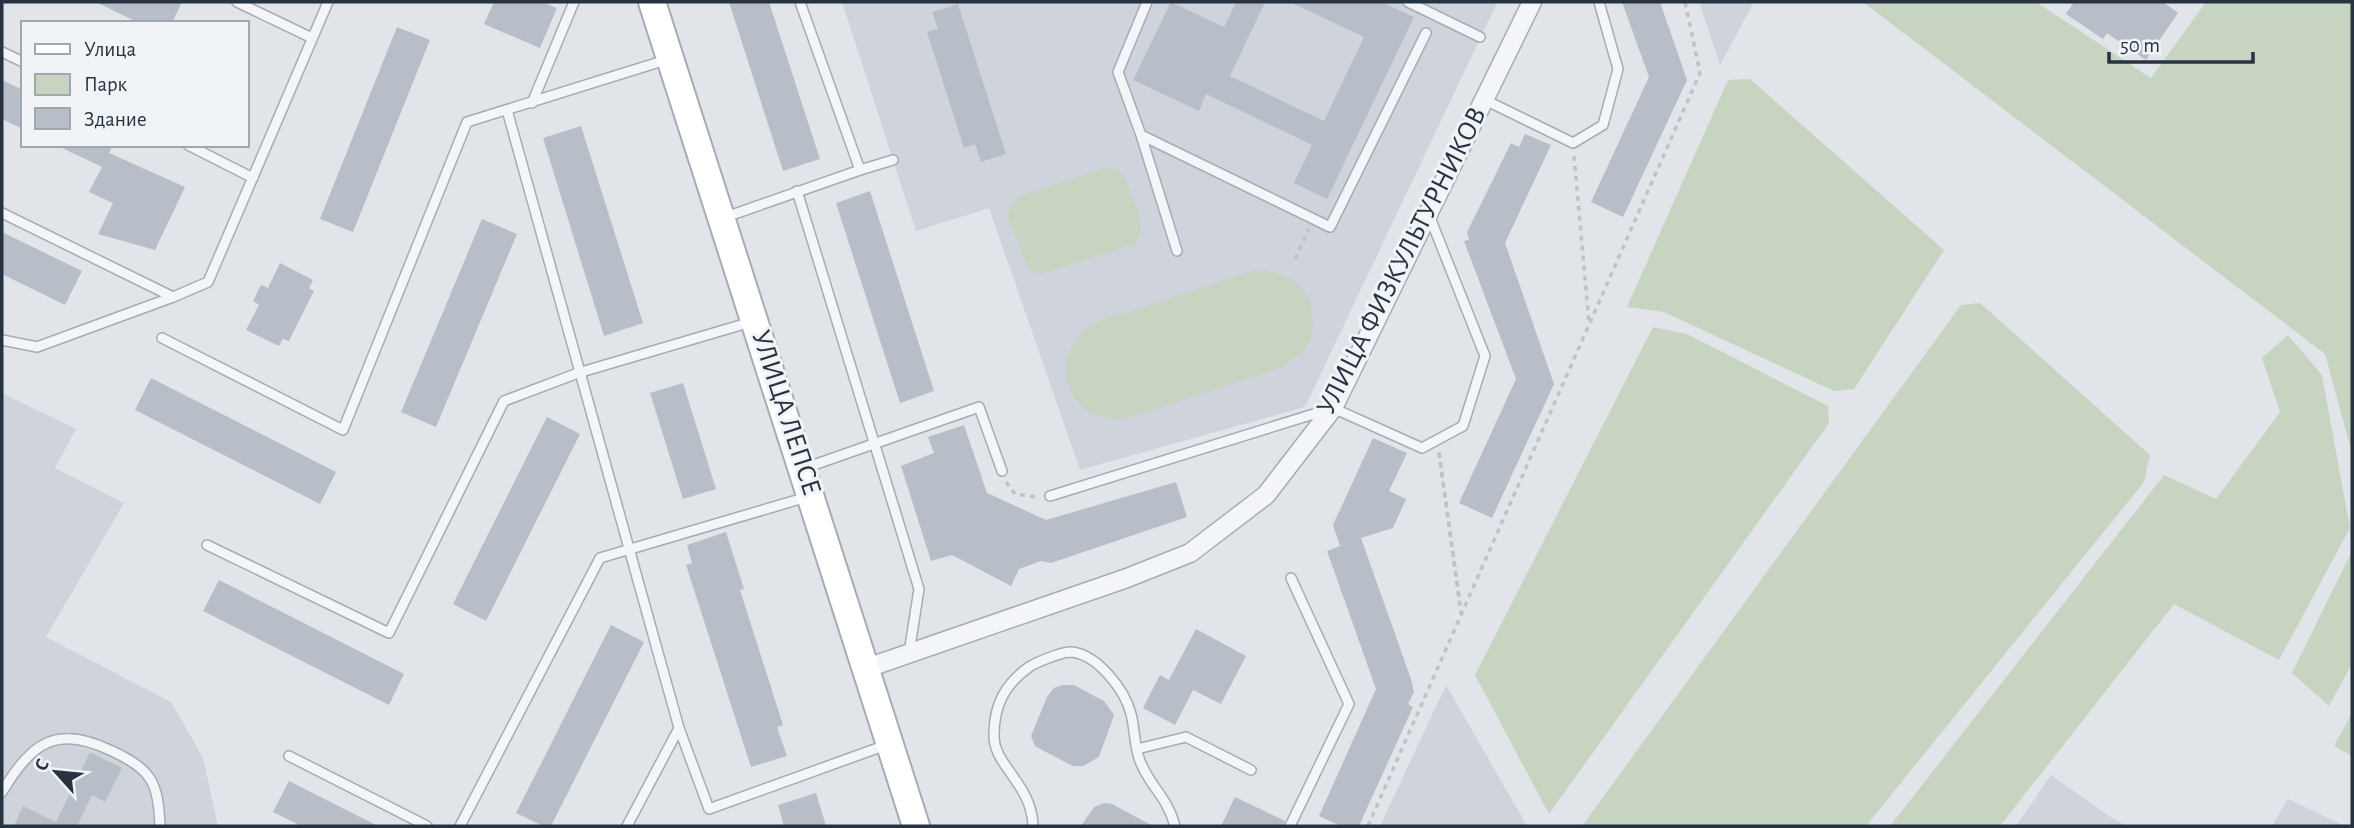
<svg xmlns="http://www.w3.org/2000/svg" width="2354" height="828" font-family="'Alegreya Sans',sans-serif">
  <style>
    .built { fill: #cfd4dc }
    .green { fill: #c7d4c2 }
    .building { fill: #b8bec7 }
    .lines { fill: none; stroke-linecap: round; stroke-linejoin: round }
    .service-casing { stroke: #a6acb4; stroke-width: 12 }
    .minor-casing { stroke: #a6acb4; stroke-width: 21 }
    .secondary-casing { stroke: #a6acb4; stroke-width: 30 }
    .path { stroke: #bfc3c9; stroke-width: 3.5; stroke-dasharray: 5 5; stroke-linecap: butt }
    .service { stroke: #f4f5f8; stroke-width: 9 }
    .minor { stroke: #f4f5f8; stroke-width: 18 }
    .secondary { stroke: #fff; stroke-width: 26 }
    .labels { text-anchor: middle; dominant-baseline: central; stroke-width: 6; stroke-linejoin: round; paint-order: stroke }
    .street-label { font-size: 28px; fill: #283342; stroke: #f0f4f7 }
  </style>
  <rect width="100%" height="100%" fill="#e1e5ea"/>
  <g class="built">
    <polygon points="842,2 1494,2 1497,3 1305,407 1080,470 989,208 916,231"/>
    <polygon points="1699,2 1754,2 1720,65"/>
    <polygon points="2,393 76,429 55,468 124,503 46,637 171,702 203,758 218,826 2,826"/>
    <polygon points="1446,685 1527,826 1380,826"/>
    <polygon points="2051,775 2109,816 2126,826 2016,826"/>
    <polygon points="2288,799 2345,826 2272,826"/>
  </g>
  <g class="green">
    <polygon points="1863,2 2036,2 2151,78 2206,2 2352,2 2352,453 2325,354"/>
    <polygon points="1750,79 1944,250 1854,389 1834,391 1664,312 1627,307 1728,80"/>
    <path d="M1110,167L1123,175C1131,195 1150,226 1135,244L1039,275L1029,271L1007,215L1015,198Z"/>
    <path d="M1266,270L1291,278L1302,288L1311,304L1313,332L1304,351L1280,368L1123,419C1102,419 1083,413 1072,394C1060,373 1066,346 1084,331C1099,318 1121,314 1139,309C1177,296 1214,284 1252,271Z"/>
    <polygon points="1980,303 2150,455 2144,482 1866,826 1582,826 1961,305"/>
    <polygon points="1653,327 1687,334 1828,406 1829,423 1549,814 1475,675"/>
    <polygon points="2288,335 2322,375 2350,528 2279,660 2174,604 2000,826 1890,826 2164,475 2216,499 2280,412 2262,358"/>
    <polygon points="2352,551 2352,664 2329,706 2292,673"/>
    <polygon points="2352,713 2352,756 2334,746"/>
  </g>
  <g class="building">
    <polygon points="96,2 182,2 172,23 139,23"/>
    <polygon points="494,2 542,2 557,8 540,48 484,24"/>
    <polygon points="729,2 769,2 820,159 783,171"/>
    <polygon points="1171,2 1224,27 1236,2 1265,2 1230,76 1324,121 1364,37 1290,2 1381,2 1414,17 1327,199 1294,183 1312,145 1206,94 1199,111 1133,80"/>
    <polygon points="1622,2 1660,2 1687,80 1623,217 1591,202 1649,77"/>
    <polygon points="2074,2 2163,2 2178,13 2146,60 2107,33 2103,39 2066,14"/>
    <polygon points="958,4 1006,154 981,162 975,144 964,148 927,32 938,29 932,12"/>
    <polygon points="397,27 430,40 353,232 320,219"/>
    <polygon points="2,80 23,90 23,129 2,119"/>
    <polygon points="581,126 643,323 604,336 543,138"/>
    <polygon points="1525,134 1551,145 1505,243 1554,384 1492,518 1459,503 1516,379 1464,241 1469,240 1467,232 1511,143 1519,147"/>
    <polygon points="56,145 113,145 109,153 185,187 155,250 98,234 113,203 89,192 102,167"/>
    <polygon points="870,191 934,391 900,403 836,203"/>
    <polygon points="482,219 517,234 436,427 401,412"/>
    <polygon points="2,232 82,271 65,305 2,274"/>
    <polygon points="280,263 313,280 309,288 314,291 289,341 283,339 279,346 246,330 259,305 253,301 261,285 268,288"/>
    <polygon points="151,378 336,472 320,504 135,410"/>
    <polygon points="683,383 716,489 683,499 650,393"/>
    <polygon points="547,417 580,434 486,621 453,604"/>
    <polygon points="964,425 987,493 1046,520 1176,482 1187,517 1051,563 1041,561 1019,569 1011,586 952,555 931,561 901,466 934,453 928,437"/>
    <polygon points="1373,438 1407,453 1389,491 1406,499 1393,528 1361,538 1411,679 1414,692 1408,704 1413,707 1359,826 1341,826 1319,816 1376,689 1327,551 1340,546 1333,525"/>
    <polygon points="726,532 744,589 740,590 783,725 777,727 787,756 751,767 686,565 692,563 687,545"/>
    <polygon points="219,580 404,674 389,705 203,611"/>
    <polygon points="611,625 644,642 551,826 543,826 516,813"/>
    <polygon points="1196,629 1246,656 1221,704 1193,690 1175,725 1143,708 1160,675 1169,680"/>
    <polygon points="1063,685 1074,685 1104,701 1114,715 1099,757 1083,766 1073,766 1042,750 1035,746 1031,736 1047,697 1054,688"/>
    <polygon points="90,752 122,768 105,802 92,795 77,826 14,826 23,806 56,822"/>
    <polygon points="289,781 378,826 301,826 273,812"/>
    <polygon points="816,793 826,826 784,826 778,805"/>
    <polygon points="1235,797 1285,821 1283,826 1221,826"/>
    <polygon points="1104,803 1112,804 1153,826 1081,826 1094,807"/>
  </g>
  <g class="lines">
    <defs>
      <g id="service">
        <polyline points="237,2 312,38"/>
        <polyline points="1147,2 1118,72 1141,135 1330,227 1426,33"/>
        <polyline points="1408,2 1480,37"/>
        <polyline points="2,52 23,62"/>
        <polyline points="1483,99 1573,143 1603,125 1618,69 1599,2"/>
        <polyline points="532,103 574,2"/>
        <polyline points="507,110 679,728 627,826"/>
        <polyline points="1141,135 1177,251"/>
        <polyline points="188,145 253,178"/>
        <polyline points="860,170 893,160"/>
        <polyline points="797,191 919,589 909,653"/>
        <polyline points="2,213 173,297 37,347 2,340"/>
        <polyline points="723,218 860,170 800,2"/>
        <polyline points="173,297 208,282 328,2"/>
        <polyline points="162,338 343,430 467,122 669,59"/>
        <polyline points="805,468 979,407 1002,471"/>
        <polyline points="1050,496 1333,408 1422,448 1463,426 1485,356 1429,215"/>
        <polyline points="207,545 389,633 504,401 578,373 751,322"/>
        <polyline points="679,728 709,809 889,744"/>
        <polyline points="1137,749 1186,737 1251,770"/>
        <polyline points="289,756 427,826"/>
        <path d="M2,792C32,742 57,724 112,751C152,770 158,782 160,826"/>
        <polyline points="460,826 600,558 807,497"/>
        <path d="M1033,826C1032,784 993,765 994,735C994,705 1005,684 1029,667C1037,662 1059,653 1069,652C1096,652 1125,690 1131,714C1135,729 1134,746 1140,761C1150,787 1167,796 1175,826"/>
        <polyline points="1290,826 1349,704 1291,578"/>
      </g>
      <polyline id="minor" points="867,668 1127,578 1190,553 1266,495 1333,408 1532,2"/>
      <polyline id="secondary" points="652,2 916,826"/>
    </defs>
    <use href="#service" class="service-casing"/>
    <use href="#minor" class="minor-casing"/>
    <use href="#secondary" class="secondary-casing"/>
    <g class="path">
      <polyline points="1574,156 1589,323"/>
      <polyline points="1295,259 1309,229"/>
      <polyline points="1439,452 1461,614"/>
      <polyline points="1439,453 1460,604"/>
      <polyline points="1006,482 1015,494 1037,497"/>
      <polyline points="1368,826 1700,73 1685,2"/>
    </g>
    <use href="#service" class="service"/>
    <use href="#minor" class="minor"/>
    <use href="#secondary" class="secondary"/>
  </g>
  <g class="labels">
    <g class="street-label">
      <text transform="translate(1402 261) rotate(-63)">УЛИЦА ФИЗКУЛЬТУРНИКОВ</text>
      <text transform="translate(786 413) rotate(72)">УЛИЦА ЛЕПСЕ</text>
    </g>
  </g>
  <rect width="2354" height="828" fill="none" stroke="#283342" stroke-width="7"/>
  <rect x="21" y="21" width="228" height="126" fill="#f0f4f7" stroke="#a0a7af" stroke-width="2"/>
  <rect x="35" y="44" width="35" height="10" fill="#ffffff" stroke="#a0a7af" stroke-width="2"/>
  <text x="84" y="56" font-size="21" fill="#283342">Улица</text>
  <rect x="35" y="74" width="35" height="21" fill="#c7d4c2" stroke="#a0a7af" stroke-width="2"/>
  <text x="84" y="91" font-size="21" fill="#283342">Парк</text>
  <rect x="35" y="108" width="35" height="21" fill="#b8bec7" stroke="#a0a7af" stroke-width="2"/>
  <text x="84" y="126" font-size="21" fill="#283342">Здание</text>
  <g transform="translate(56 772) rotate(297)" stroke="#f0f4f7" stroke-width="5" paint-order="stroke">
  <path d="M0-5L12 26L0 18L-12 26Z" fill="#283342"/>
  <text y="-10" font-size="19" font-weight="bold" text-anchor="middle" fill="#283342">С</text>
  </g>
  <path d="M2109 52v10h144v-10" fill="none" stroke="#283342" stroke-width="3.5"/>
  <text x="2120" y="52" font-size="21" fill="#283342" stroke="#f0f4f7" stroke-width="5" paint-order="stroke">50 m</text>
</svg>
